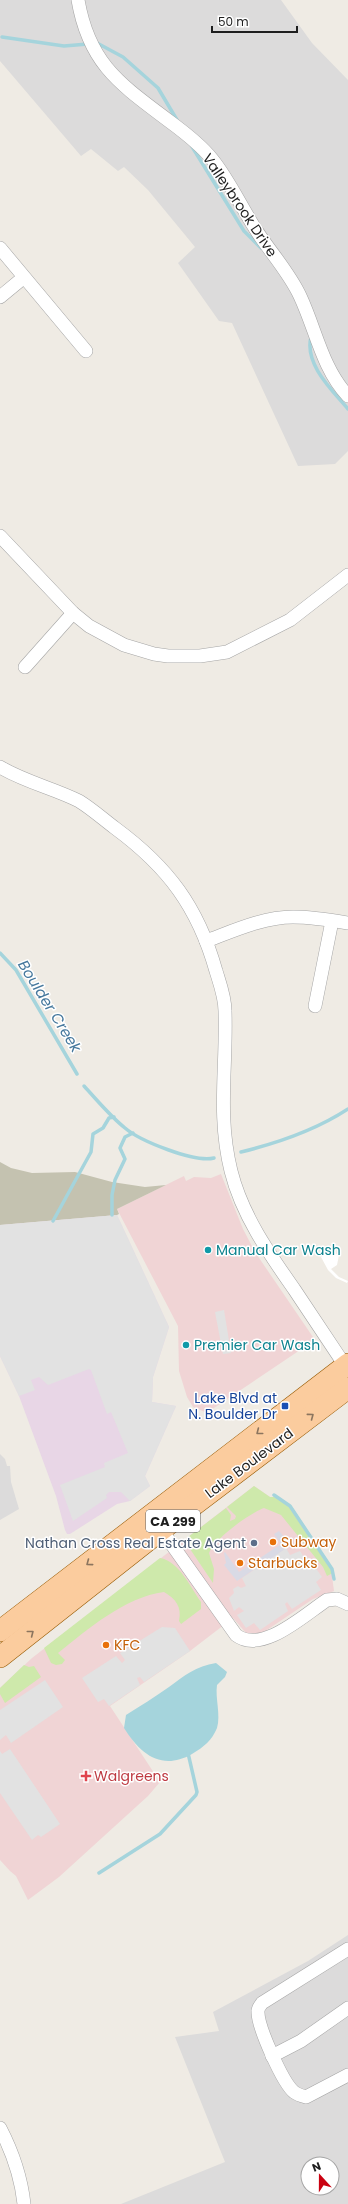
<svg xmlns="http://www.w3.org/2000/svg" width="348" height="2204" font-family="Poppins,sans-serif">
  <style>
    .residential { fill: #dcdbdb; fill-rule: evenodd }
    .commercial { fill: #f0d4d5 }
    .industrial { fill: #e8d6e6 }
    .construction { fill: #c4c2b0 }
    .grass { fill: #cee9ab }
    .parking { fill: #e2e2e2 }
    .plaza { fill: #d9dae5 }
    .water { fill: #a5d4dc }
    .pier { fill: #fff }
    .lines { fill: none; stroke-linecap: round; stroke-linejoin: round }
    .stream { stroke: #a5d4dc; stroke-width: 3.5 }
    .street-casing { stroke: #a5a5a5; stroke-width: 14 }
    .primary-casing { stroke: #975a02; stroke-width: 22 }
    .street { stroke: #fff; stroke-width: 13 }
    .primary { stroke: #fbcc9e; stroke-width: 21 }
    .oneway { stroke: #8c755e }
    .culture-dot { fill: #0f9aa8; stroke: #fff; stroke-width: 1.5 }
    .transit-dot { fill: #1a4fb4; stroke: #fff; stroke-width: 1.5 }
    .food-dot { fill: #e8710a; stroke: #fff; stroke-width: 1.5 }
    .service-dot { fill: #5c6f8a; stroke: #fff; stroke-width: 1.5 }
    .health-dot { fill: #e0444e; stroke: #fff; stroke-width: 1.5 }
    .labels { text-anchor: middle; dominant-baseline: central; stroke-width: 3; stroke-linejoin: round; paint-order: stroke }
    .shield { fill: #fff; stroke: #626262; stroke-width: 1 }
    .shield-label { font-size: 13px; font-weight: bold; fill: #1e1e1e }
    .street-label { font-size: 14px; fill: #1e1e1e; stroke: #fff }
    .culture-label { font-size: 14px; fill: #0d838f; stroke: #fff; text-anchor: start }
    .transit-label { font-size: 14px; fill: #164399; stroke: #fff; text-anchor: end }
    .food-label { font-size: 14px; fill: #c56008; stroke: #fff; text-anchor: start }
    .service-label { font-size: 14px; fill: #4e5e75; stroke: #fff; text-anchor: end }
    .health-label { font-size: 14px; fill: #be3a42; stroke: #fff; text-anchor: start }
    .water-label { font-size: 15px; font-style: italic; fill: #46789d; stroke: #fff }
  </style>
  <rect width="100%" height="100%" fill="#efebe4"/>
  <g class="residential">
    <polygon points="0,0 281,0 312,43 348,80 348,451 335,464 298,466 232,323 219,321 178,263 195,247 148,190 124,167 118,171 91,149 81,156 0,61"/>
    <polygon points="0,1454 5,1459 7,1466 10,1466 11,1482 19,1509 0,1520"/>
    <path d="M348,1935V2204H121L225,2162L175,2037L219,2031L213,2012L308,1961ZM308,2164H332V2188H308Z"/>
  </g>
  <g class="commercial">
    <polygon points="221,1174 243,1229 255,1252 315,1340 211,1410 205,1412 193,1407 187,1397 179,1371 178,1326 117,1209 184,1176 186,1181 194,1177 211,1178"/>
    <polygon points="254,1486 270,1497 275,1497 284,1502 289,1506 331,1569 334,1591 313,1599 261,1634 246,1633 233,1618 190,1651 110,1706 160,1782 148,1796 59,1877 28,1900 16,1876 10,1871 0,1860 0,1688 32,1658"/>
  </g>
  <polygon class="industrial" points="117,1215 169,1327 153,1377 152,1402 176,1406 145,1476 150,1486 130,1501 117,1504 70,1534 67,1534 65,1530 56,1496 19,1396 0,1356 0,1225"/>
  <polygon class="construction" points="0,1162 11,1168 32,1173 75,1172 112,1182 145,1187 166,1185 117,1209 119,1214 117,1215 0,1225"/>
  <g class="grass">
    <path d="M254,1486L270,1497H275L287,1504L333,1573L327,1576L323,1567L281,1515L264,1508C250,1513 214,1539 209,1553L214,1569L213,1583L190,1549L188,1537L226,1508L231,1515L230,1521L235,1519L236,1516L227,1507Z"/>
    <path d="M160,1558C179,1561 191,1588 201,1602V1609L181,1624L179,1621C182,1607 176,1599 164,1592C125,1597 88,1629 58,1653L65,1660L62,1664L56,1665L51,1663L44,1648Z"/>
    <polygon points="24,1665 29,1667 34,1666 41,1677 5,1703 0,1694 0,1688"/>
  </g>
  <g class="parking">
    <polygon points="117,1215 169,1327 153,1377 152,1402 176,1406 145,1476 150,1486 130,1501 121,1492 109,1492 106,1495 107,1498 73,1521 60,1485 105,1467 104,1463 128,1453 111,1412 107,1414 91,1370 89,1369 48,1385 39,1377 31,1380 35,1390 19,1396 0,1356 0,1225"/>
    <polygon points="224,1310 231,1353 223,1354 215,1312"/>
    <polygon points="286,1548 290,1555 300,1551 305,1559 308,1557 322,1577 316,1582 321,1590 292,1609 287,1602 285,1604 288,1611 260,1630 254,1623 246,1628 237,1615 244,1611 239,1607 234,1611 229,1598 234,1593 233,1589 238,1586 241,1588 246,1586 242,1578"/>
    <polygon points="162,1627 175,1628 190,1651 144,1682 140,1677 137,1678 140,1685 109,1706 104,1699 98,1702 82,1678 116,1656 122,1663 125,1660 120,1653"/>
    <polygon points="45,1680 63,1707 11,1743 6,1735 0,1740 0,1710"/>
    <polygon points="10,1749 60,1824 41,1837 38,1835 32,1840 0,1793 0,1751 2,1754"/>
  </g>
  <polygon class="plaza" points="279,1531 285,1538 288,1547 237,1581 224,1565 226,1563 224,1553 225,1552 239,1572 281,1544 274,1534"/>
  <path class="water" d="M216,1663L227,1672L225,1677L217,1685C215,1698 221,1715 217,1728C212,1740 204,1747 192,1754C162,1771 141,1755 124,1728L126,1715C140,1706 155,1697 169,1687C184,1676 196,1666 216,1663Z"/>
  <polygon class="pier" points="330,1252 339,1255 337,1265 331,1269 339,1277 348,1281 347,1283 336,1278 328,1270 321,1257"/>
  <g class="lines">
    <g class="stream">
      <polyline points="2,37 64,46 88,44"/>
      <polyline points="97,43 123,57 158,88 177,120"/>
      <polyline points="191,145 244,231 261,248"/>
      <path d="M311,337C304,364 332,390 348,409"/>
      <polyline points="0,953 16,970 77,1074"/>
      <path d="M84,1086C97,1100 110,1116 125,1128C140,1141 195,1163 214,1158"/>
      <path d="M241,1152C278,1143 316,1130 348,1109"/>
      <polyline points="112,1215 112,1195 115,1180 125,1159 120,1148 125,1137 133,1133"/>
      <polyline points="53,1221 91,1152 93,1134 103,1128 109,1118 114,1117"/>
      <polyline points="274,1495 290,1506 332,1569 334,1579"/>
      <polyline points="99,1873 160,1834 196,1795 197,1792 188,1753"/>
    </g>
    <defs>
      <g id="street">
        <path d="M78,0C89,64 120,84 169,121C184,132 200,144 212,159C230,181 242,209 258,233C272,254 290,274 300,296C316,330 322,368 348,396"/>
        <polyline points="0,248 86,351"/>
        <polyline points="0,297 23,278"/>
        <polyline points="0,536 73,613 89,626 124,645 154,654 168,656 200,656 227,652 290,620 348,575"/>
        <polyline points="25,667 73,613"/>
        <path d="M0,767C25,782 53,788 79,801C92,809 103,819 115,828C168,867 198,907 216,971C220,984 225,997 225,1011C227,1067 217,1115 231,1171C242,1215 268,1252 294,1289C312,1316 330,1343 348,1370"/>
        <path d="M206,941C233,931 263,917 293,917C311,917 330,920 348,923"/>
        <polyline points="315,1006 332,921"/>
        <path d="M158,1525L236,1635C262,1655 305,1614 327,1600L337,1599L348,1604"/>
        <path d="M348,1949L262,2003C260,2006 258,2008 258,2011C257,2026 283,2083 294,2092C298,2095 302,2096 306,2097L348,2075"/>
        <polyline points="272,2056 301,2041 348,2008"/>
        <path d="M0,2128C13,2153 21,2176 24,2204"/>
      </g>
      <g id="primary">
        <polyline points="0,1631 348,1364"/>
        <polyline points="0,1657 161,1530 348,1388"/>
      </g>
    </defs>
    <use href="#street" class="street-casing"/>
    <use href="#primary" class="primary-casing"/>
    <use href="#street" class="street"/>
    <use href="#primary" class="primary"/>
  </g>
  <defs><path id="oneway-chevron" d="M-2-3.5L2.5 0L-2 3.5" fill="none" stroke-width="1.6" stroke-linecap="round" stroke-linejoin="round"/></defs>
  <g class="oneway">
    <use href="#oneway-chevron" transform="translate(311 1416) rotate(-37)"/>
    <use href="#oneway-chevron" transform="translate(259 1432) rotate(142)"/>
    <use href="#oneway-chevron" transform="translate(89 1563) rotate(143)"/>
    <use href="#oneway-chevron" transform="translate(31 1633) rotate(-38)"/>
  </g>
  <g class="culture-dot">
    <circle cx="208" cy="1250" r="4"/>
    <circle cx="186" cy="1345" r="4"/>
  </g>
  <rect class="transit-dot" x="281" y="1402" width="8" height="8" rx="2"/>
  <g class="food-dot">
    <circle cx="273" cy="1542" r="4"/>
    <circle cx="240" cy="1563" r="4"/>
    <circle cx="106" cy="1645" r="4"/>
  </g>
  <circle class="service-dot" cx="254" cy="1543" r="4"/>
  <path class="health-dot" d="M84 1770h4v4h4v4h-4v4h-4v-4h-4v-4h4z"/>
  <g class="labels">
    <rect class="shield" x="146" y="1510" width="54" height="22" rx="3"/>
    <g class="shield-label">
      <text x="173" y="1521">CA 299</text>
    </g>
    <g class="street-label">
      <text transform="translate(240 205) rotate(56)">Valleybrook Drive</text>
      <text transform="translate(249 1463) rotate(-37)">Lake Boulevard</text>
    </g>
    <g class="culture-label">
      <text x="216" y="1250">Manual Car Wash</text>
      <text x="194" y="1345">Premier Car Wash</text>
    </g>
    <g class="transit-label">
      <text x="277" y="1398">Lake Blvd at<tspan x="277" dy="16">N. Boulder Dr</tspan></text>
    </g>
    <g class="food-label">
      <text x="281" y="1542">Subway</text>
      <text x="248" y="1563">Starbucks</text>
      <text x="114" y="1645">KFC</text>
    </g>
    <g class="service-label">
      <text x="246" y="1543">Nathan Cross Real Estate Agent</text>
    </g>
    <g class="health-label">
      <text x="94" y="1776">Walgreens</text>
    </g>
    <g class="water-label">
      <text transform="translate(50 1006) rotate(58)">Boulder Creek</text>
    </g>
  </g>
  <g transform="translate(320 2176) rotate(339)"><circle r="19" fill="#ffffff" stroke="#a5a5a5"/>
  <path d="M0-3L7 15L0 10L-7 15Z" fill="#ca0211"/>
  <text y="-6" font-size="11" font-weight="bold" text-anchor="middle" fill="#1e1e1e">N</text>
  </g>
  <path d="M212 26v6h85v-6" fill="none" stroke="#1e1e1e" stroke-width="2"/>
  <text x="218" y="26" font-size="12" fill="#1e1e1e" stroke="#ffffff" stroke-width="3" paint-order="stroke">50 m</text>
</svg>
